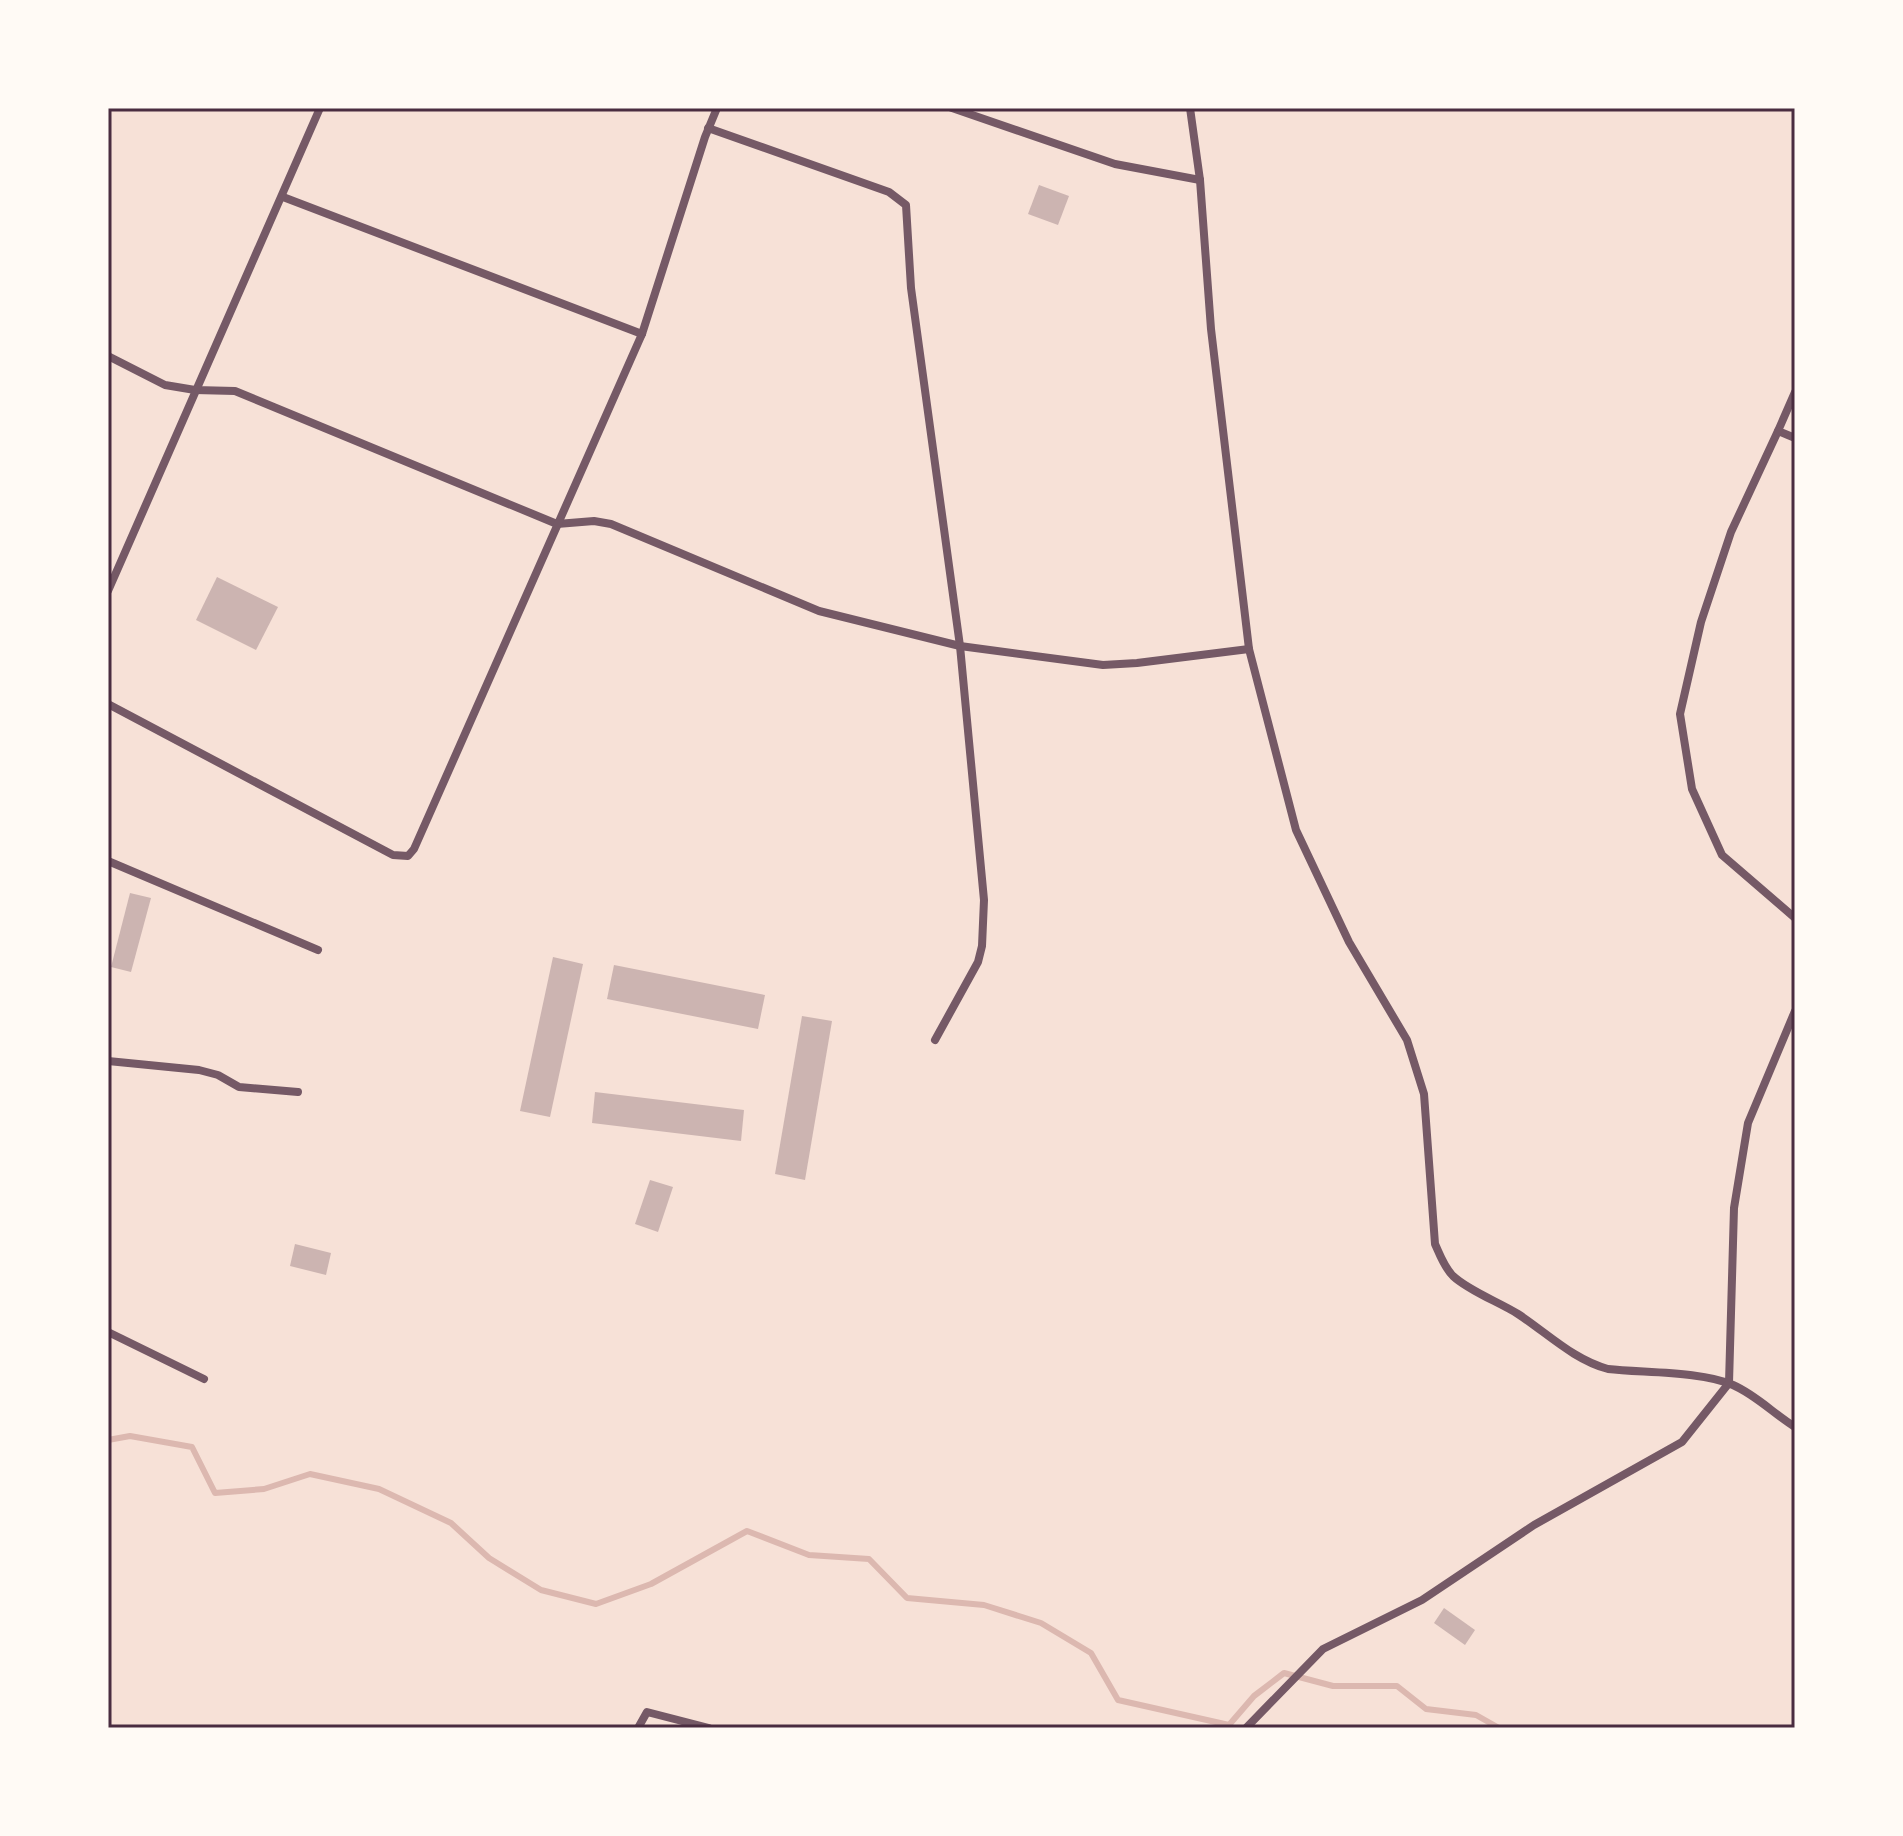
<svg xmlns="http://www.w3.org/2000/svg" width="1903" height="1836" font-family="Lato,sans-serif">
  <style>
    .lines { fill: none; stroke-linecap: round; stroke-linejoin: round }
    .stream { stroke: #dcb8b0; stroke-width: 6 }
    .building { fill: #ccb4b1 }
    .minor { stroke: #755966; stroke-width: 8 }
    .neatline { fill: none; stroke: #4a2c40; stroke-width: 3 }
  </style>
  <rect width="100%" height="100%" fill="#f7e1d7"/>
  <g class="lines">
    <polyline class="stream" points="108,1440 130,1436 192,1447 215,1493 264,1489 310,1474 379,1489 451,1523 489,1558 541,1590 596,1604 651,1584 747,1531 809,1555 869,1559 907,1598 984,1605 1041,1623 1091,1653 1118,1700 1229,1725 1254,1696 1284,1673 1333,1686 1397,1686 1426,1709 1476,1715 1499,1728"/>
  </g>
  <g class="building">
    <polygon points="1039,185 1069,196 1058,225 1028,214"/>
    <polygon points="217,577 278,607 256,650 196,620"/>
    <polygon points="130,893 151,898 131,972 111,967"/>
    <polygon points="553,957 583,964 550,1117 520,1111"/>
    <polygon points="614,965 765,995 758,1029 607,999"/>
    <polygon points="802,1016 832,1021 805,1180 775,1174"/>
    <polygon points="595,1092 744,1110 741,1141 592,1123"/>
    <polygon points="650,1180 673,1187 658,1232 635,1224"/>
    <polygon points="295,1244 331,1253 326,1275 290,1266"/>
    <polygon points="1444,1608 1475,1630 1465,1645 1434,1623"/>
  </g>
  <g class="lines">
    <g class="minor">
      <polyline points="952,108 1115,164 1200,180"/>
      <path d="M1190,108L1200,180L1211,329L1249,649L1296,830L1349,942L1407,1040L1424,1094L1435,1244C1440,1255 1444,1267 1453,1276C1469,1291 1499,1302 1518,1314C1547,1333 1574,1360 1608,1369C1643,1373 1702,1371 1733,1385C1756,1395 1774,1414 1795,1427"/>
      <polyline points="708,128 889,192 906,205 911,288 960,646 984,900 982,946 978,962 935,1040"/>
      <polyline points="283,197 642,334"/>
      <polyline points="108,356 165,385 195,390 235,391 557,524 594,521 611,524 819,611 960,646 1103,665 1137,663 1249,649"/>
      <polyline points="1795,392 1778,431 1795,438"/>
      <polyline points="1778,431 1731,532 1701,622 1680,714 1692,789 1722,855 1795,918"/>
      <polyline points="108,591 320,108"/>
      <polyline points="108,704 393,855 408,856 414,849 642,334 705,137 717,108"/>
      <polyline points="108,861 318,950"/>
      <polyline points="108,1061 199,1070 218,1075 239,1087 298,1092"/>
      <polyline points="108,1332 204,1379"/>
      <polyline points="638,1728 647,1712 709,1728"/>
      <polyline points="1246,1728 1323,1649 1422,1600 1534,1525 1682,1442 1729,1383 1734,1208 1748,1123 1795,1011"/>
    </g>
  </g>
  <rect width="1903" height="1836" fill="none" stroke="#fffaf5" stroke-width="220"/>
  <rect x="110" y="110" width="1683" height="1616" class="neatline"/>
</svg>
